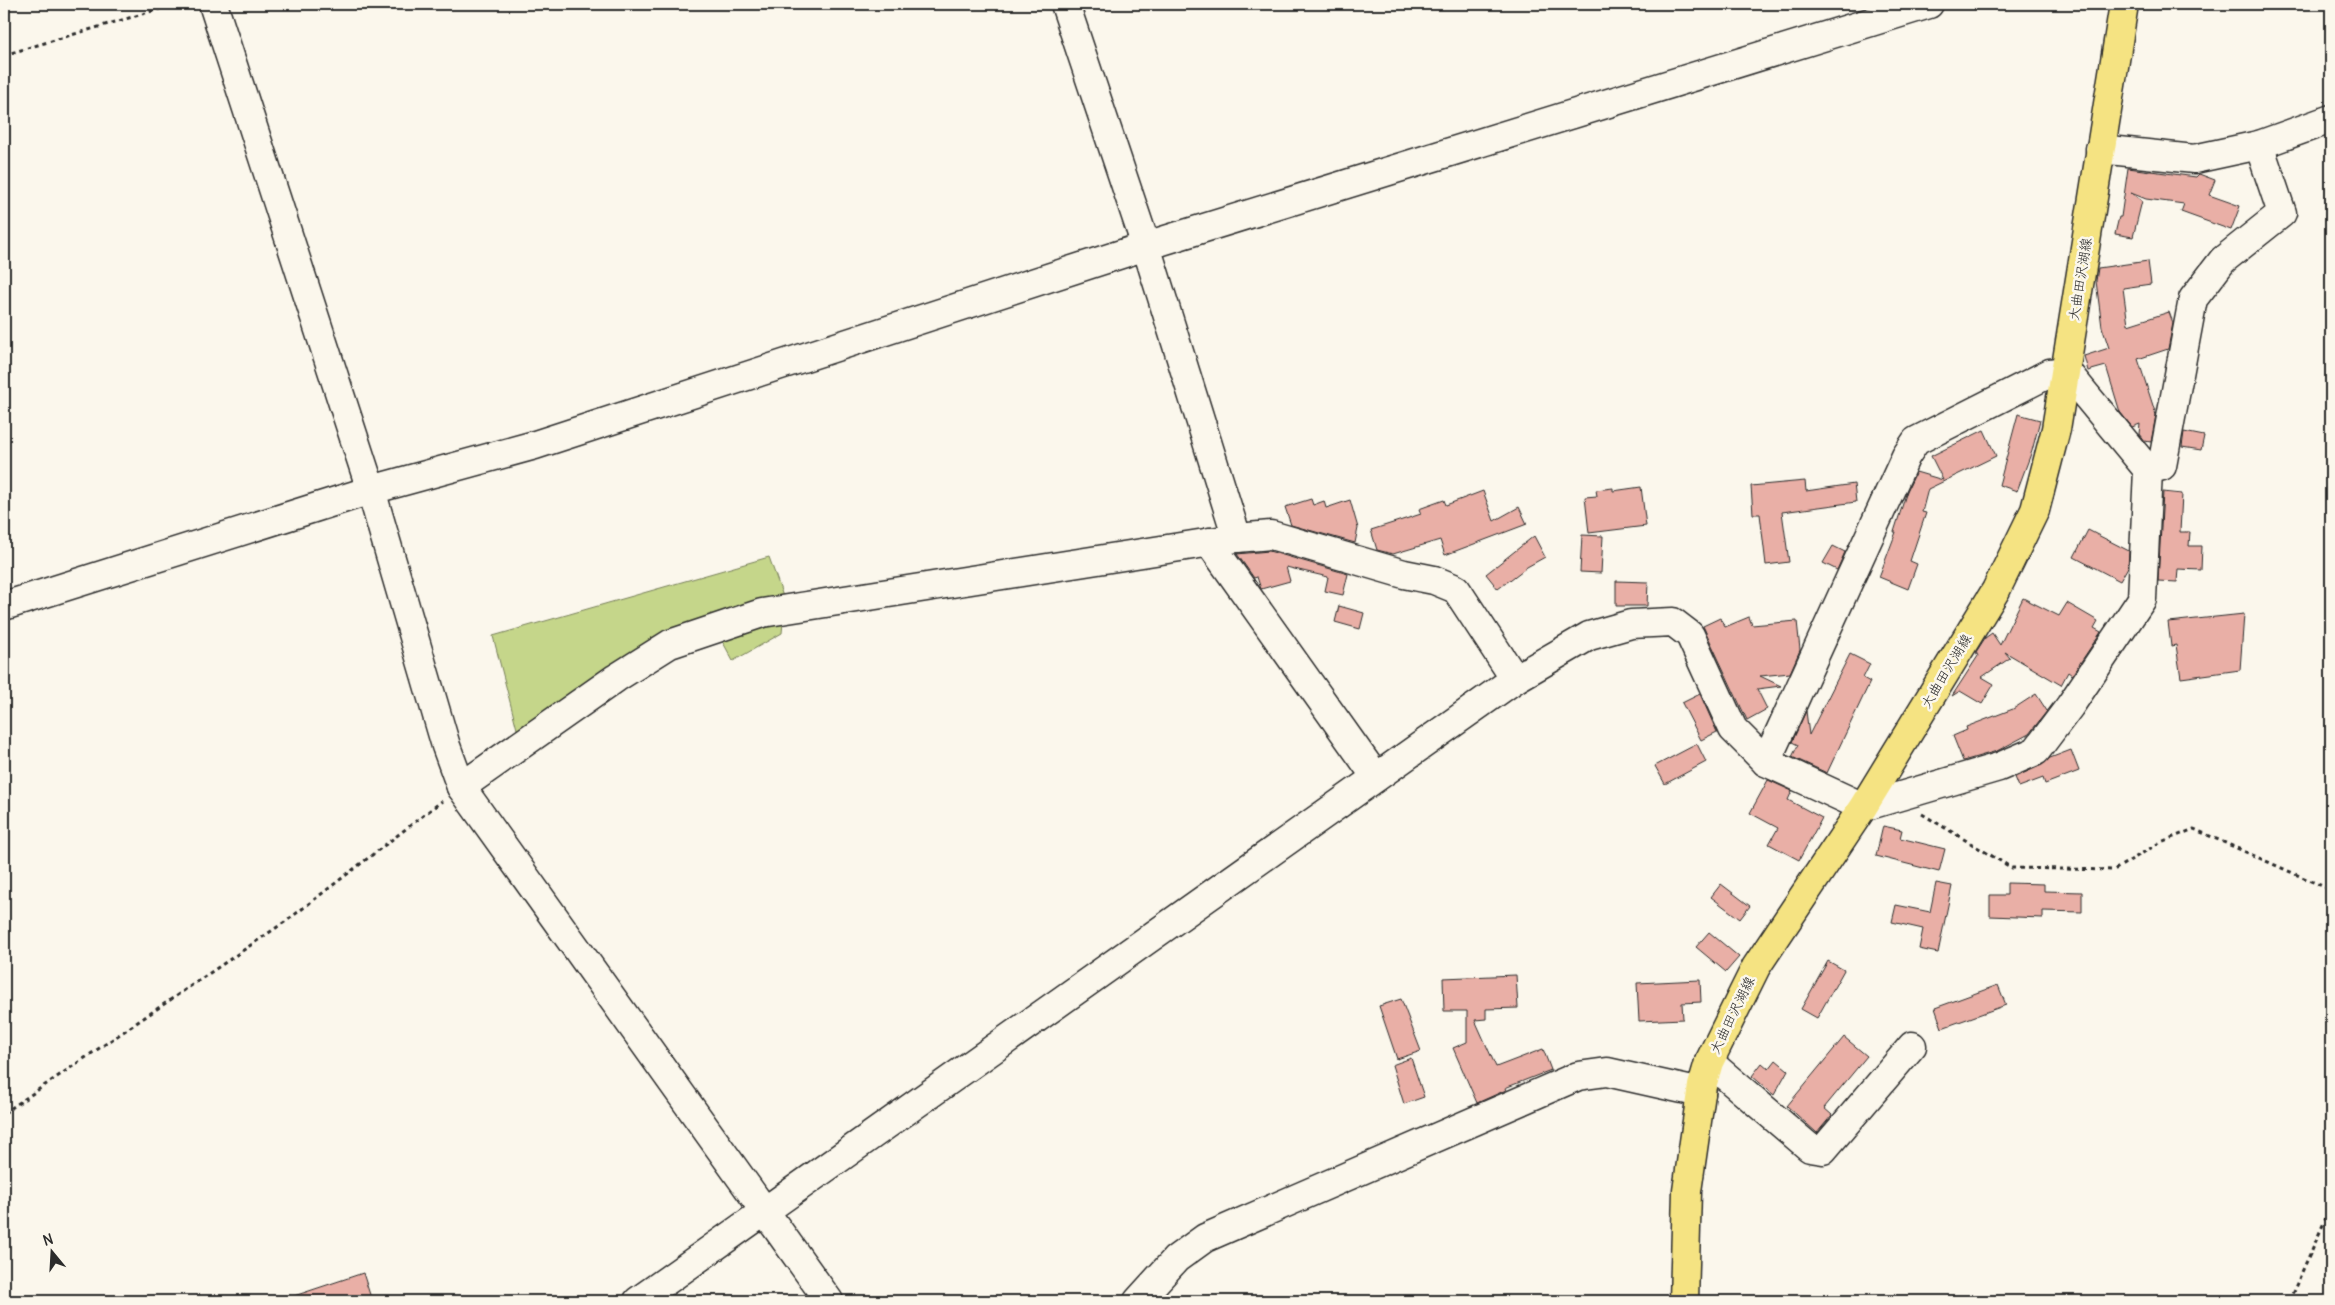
<svg xmlns="http://www.w3.org/2000/svg" width="2335" height="1305" font-family="Delius,'Klee One',sans-serif">
  <style>
    .green { fill: #c5d68a; stroke: #78805a }
    .building { fill: #e9afa6; stroke: #2b2b2b }
    .lines { fill: none; stroke-linecap: round; stroke-linejoin: round }
    .minor-casing { stroke: #2b2b2b; stroke-width: 31 }
    .major-casing { stroke: #2b2b2b; stroke-width: 31 }
    .path { stroke: #2b2b2b; stroke-width: 3; stroke-dasharray: 4 4; stroke-linecap: butt }
    .minor { stroke: #fbf7ec; stroke-width: 28 }
    .major { stroke: #f5e382; stroke-width: 28 }
    .labels { text-anchor: middle; dominant-baseline: central; stroke-width: 5; stroke-linejoin: round; paint-order: stroke }
    .street-label { font-size: 14px; fill: #2b2b2b; stroke: #fbf7ec }
  </style>
  <rect width="100%" height="100%" fill="#fbf7ec"/>
  <filter id="ink" filterUnits="userSpaceOnUse"><feTurbulence type="fractalNoise" baseFrequency=".02" numOctaves="2"/><feDisplacementMap in="SourceGraphic" scale="10" xChannelSelector="R" yChannelSelector="G"/><feConvolveMatrix kernelMatrix="1 2 1 2 8 2 1 2 1" color-interpolation-filters="sRGB"/></filter>
  <g filter="url(#ink)">
    <polygon class="green" points="769,557 785,602 782,633 733,661 719,635 518,733 493,636"/>
    <g class="building">
      <polygon points="2128,168 2196,177 2199,174 2215,180 2209,195 2240,206 2231,230 2181,212 2184,204 2146,199 2131,193 2142,201 2133,237 2115,234 2119,217 2121,217"/>
      <polygon points="2148,261 2151,284 2123,288 2128,325 2169,312 2173,323 2168,349 2138,359 2156,415 2151,442 2144,441 2139,434 2140,424 2132,427 2120,412 2106,366 2088,371 2084,356 2109,348 2102,327 2096,281 2098,268"/>
      <polygon points="2018,414 2040,420 2032,451 2017,491 1999,485"/>
      <polygon points="1984,430 1996,456 1928,489 1922,512 1926,513 1910,561 1917,564 1908,589 1879,577 1896,532 1894,532 1907,491 1916,472 1943,480 1931,456"/>
      <polygon points="2184,432 2204,436 2201,450 2182,447"/>
      <polygon points="1805,481 1806,491 1854,484 1856,502 1782,512 1789,562 1766,565 1760,514 1753,514 1751,486"/>
      <polygon points="1641,487 1646,526 1589,533 1585,497 1597,496 1596,490 1613,488 1613,491"/>
      <polygon points="1483,491 1494,521 1519,507 1527,524 1445,555 1440,540 1393,554 1377,550 1371,530 1421,514 1419,509 1444,500 1446,505"/>
      <polygon points="2163,492 2182,494 2180,532 2190,532 2189,546 2202,546 2201,570 2178,569 2177,582 2158,581"/>
      <polygon points="1311,499 1313,505 1324,501 1326,508 1350,500 1358,528 1355,543 1291,525 1285,507"/>
      <polygon points="2088,530 2129,551 2128,567 2120,581 2074,557"/>
      <polygon points="1582,535 1603,536 1601,573 1580,572"/>
      <polygon points="1534,536 1545,557 1527,567 1498,589 1486,574"/>
      <polygon points="1833,546 1845,552 1837,570 1823,563"/>
      <polygon points="1269,551 1348,574 1343,595 1325,591 1328,577 1286,567 1290,581 1261,589 1257,577 1254,578 1237,554"/>
      <polygon points="1616,581 1648,582 1647,606 1616,606"/>
      <polygon points="2023,598 2059,616 2067,603 2098,621 2094,628 2101,632 2072,675 2068,672 2061,685 2005,652 2010,658 1982,677 1994,684 1982,704 1960,691 1952,696 1978,656 1976,652 1985,638 1992,633 2000,645"/>
      <polygon points="1339,606 1364,613 1360,629 1335,622"/>
      <polygon points="2244,614 2240,670 2181,678 2176,645 2171,646 2168,622"/>
      <polygon points="1749,617 1752,625 1797,621 1800,650 1790,673 1760,676 1781,686 1757,689 1767,709 1747,720 1703,626 1720,618 1725,627"/>
      <polygon points="1850,654 1870,664 1863,678 1870,682 1827,773 1792,757 1798,745 1792,742 1806,711 1809,735"/>
      <polygon points="1700,694 1717,732 1701,740 1682,703"/>
      <polygon points="2036,694 2047,711 2029,734 1997,751 1963,761 1953,736 1967,730 1966,727 2013,709"/>
      <polygon points="1697,744 1706,762 1665,784 1655,766"/>
      <polygon points="2071,750 2079,771 2045,784 2043,778 2019,787 2015,777 2042,765 2050,758"/>
      <polygon points="1768,780 1792,791 1788,800 1822,818 1799,860 1769,844 1778,828 1750,813"/>
      <polygon points="1883,826 1902,830 1900,838 1945,849 1939,872 1876,856"/>
      <polygon points="1936,883 1952,886 1938,953 1919,949 1923,929 1892,922 1896,905 1930,912"/>
      <polygon points="2007,883 2044,884 2044,891 2082,892 2082,912 2043,911 2043,918 1990,916 1990,895 2007,895"/>
      <polygon points="1721,884 1750,906 1740,919 1711,897"/>
      <polygon points="1709,932 1739,957 1726,972 1696,947"/>
      <polygon points="1828,961 1844,970 1817,1018 1801,1009"/>
      <polygon points="1516,975 1518,1008 1486,1009 1486,1019 1475,1020 1496,1067 1543,1049 1551,1070 1505,1088 1506,1090 1477,1103 1453,1048 1467,1042 1467,1011 1444,1011 1443,978"/>
      <polygon points="1700,980 1701,1002 1682,1003 1683,1019 1639,1021 1637,983"/>
      <polygon points="1998,985 2006,1005 1942,1028 1935,1008"/>
      <polygon points="1401,999 1421,1051 1397,1059 1379,1006"/>
      <polygon points="1844,1037 1867,1056 1824,1108 1832,1115 1817,1133 1787,1106"/>
      <polygon points="1411,1058 1424,1097 1404,1104 1392,1065"/>
      <polygon points="1776,1060 1788,1070 1774,1095 1752,1076 1762,1063 1769,1069"/>
      <polygon points="363,1273 372,1301 289,1301 288,1298"/>
    </g>
    <g class="lines">
      <defs>
        <g id="minor">
          <polyline points="213,4 371,490 446,746 461,787 829,1301"/>
          <polyline points="1065,4 1146,246 1237,538"/>
          <polyline points="2100,149 2194,159 2259,145 2331,119"/>
          <polyline points="1209,542 1376,777"/>
          <polyline points="4,606 371,490 535,445 1146,246 1929,4"/>
          <polyline points="1766,762 1906,456 1916,441 2050,373 2066,371 2148,470"/>
          <polyline points="461,787 616,678 670,644 762,613 1237,538 1271,535 1404,574 1434,580 1456,589 1515,679"/>
          <polyline points="1709,1062 1810,1148 1823,1150 1912,1046"/>
          <polyline points="638,1301 1515,679 1589,636 1631,624 1673,622 1690,635 1733,729 1766,762 1863,807 1999,767 2036,751 2070,706 2142,599 2148,470 2162,466 2193,299 2223,260 2282,213 2259,145"/>
          <polyline points="1138,1301 1176,1259 1205,1238 1578,1076 1607,1072 1701,1093"/>
        </g>
        <polyline id="major" points="1684,1301 1687,1191 1702,1086 1709,1062 1756,967 1863,807 1996,590 2035,510 2056,429 2124,4"/>
      </defs>
      <use href="#minor" class="minor-casing"/>
      <use href="#major" class="major-casing"/>
      <g class="path">
        <polyline points="4,55 176,4"/>
        <polyline points="1922,814 2012,868 2114,870 2161,842 2194,829 2331,890"/>
        <polyline points="4,1113 289,919 442,801"/>
        <polyline points="2289,1301 2331,1207"/>
      </g>
      <use href="#minor" class="minor"/>
      <use href="#major" class="major"/>
    </g>
  </g>
  <g class="labels">
    <g class="street-label">
      <text transform="translate(2080 279) rotate(-81)">大曲田沢湖線</text>
      <text transform="translate(1946 671) rotate(-59)">大曲田沢湖線</text>
      <text transform="translate(1732 1015) rotate(-64)">大曲田沢湖線</text>
    </g>
  </g>
  <rect width="2335" height="1305" fill="none" stroke="#fbf7ec" stroke-width="20"/>
  <rect x="10" y="10" width="2315" height="1285" fill="none" stroke="#2b2b2b" stroke-width="2" filter="url(#ink)"/>
  <g transform="translate(52 1252) rotate(342)" stroke="#fbf7ec" stroke-width="4" paint-order="stroke">
  <path d="M0-4L9 19L0 12L-9 19Z" fill="#2b2b2b"/>
  <text y="-8" font-size="14" font-weight="bold" text-anchor="middle" fill="#2b2b2b">N</text>
  </g>
</svg>
